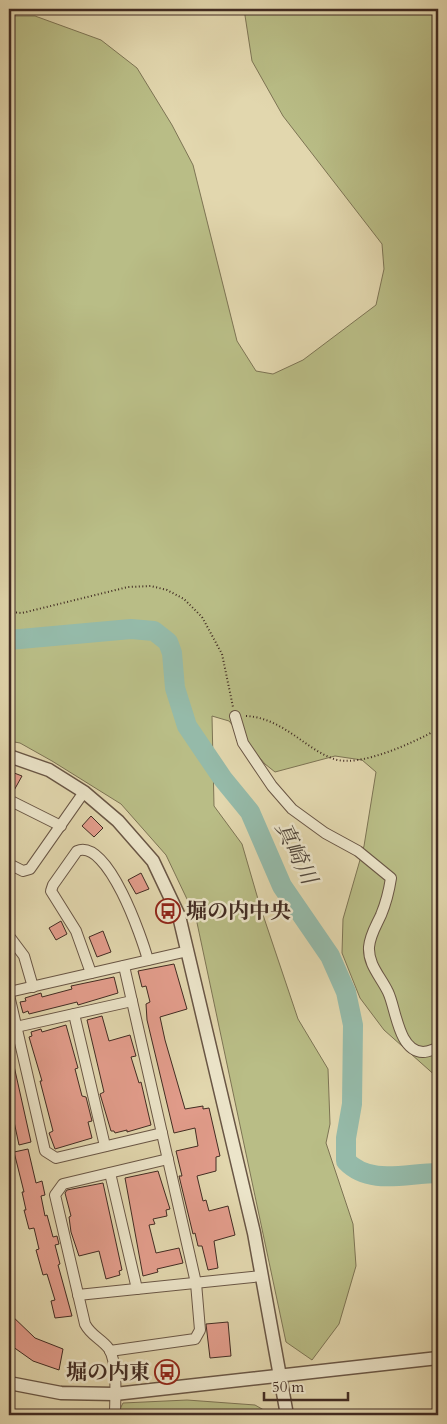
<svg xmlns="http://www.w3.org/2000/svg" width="447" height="1424" font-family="Cardo,'Noto Serif JP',serif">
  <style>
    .green { fill: #b9bd86; stroke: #7d7454 }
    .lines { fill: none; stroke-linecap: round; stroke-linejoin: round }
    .river { stroke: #95baa9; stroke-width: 20 }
    .building { fill: #e39d8c; stroke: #412b22 }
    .minor-casing { stroke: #695645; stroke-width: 12 }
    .tertiary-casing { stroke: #695645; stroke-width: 15 }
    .path { stroke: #412b22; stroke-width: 2; stroke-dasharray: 1 2.5; stroke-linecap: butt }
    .minor { stroke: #ece5ca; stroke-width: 10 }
    .tertiary { stroke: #ece5ca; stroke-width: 12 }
    .labels { text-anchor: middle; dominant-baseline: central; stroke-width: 5; stroke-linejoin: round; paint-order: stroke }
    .poi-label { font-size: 21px; font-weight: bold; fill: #412b22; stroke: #ece5ca; text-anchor: start }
    .water-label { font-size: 22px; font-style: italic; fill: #52483d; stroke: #ece5ca }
  </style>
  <rect width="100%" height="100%" fill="#e2d7ae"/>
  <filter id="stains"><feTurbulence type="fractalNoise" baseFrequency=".004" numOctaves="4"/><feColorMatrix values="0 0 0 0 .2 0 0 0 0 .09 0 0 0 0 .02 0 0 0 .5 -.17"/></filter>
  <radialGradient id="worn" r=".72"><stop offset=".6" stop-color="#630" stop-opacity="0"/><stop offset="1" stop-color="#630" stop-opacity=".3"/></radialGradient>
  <g class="green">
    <polygon points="244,9 438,9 438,1078 384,1030 360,998 342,953 343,919 364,846 376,772 362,760 335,756 275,772 265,764 229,721 212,716 214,806 242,844 260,906 298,1019 328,1069 330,1124 326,1143 353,1224 356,1266 339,1324 312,1360 286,1342 196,918 166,855 121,804 52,761 20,743 9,741 9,16 35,16 101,40 137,68 172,125 193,165 237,341 256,371 273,374 303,360 376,305 384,269 382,244 283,116 252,61"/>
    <polygon points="187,1400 255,1405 269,1413 270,1415 117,1415 123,1403"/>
  </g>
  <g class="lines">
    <path class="river" d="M9,640L131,629L154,631L168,642L172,653L175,688L187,726L223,779L250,812L282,886L330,956L346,992L353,1025L352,1104L346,1138V1161C370,1186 406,1173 438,1173"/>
  </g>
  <g class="building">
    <polygon points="9,771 22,776 12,794 9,793"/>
    <polygon points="91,816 103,828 94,837 82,826"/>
    <polygon points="141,873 149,889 136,894 128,880"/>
    <polygon points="61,921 67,934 56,940 49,928"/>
    <polygon points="103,931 111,952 97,957 89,937"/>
    <polygon points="174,964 187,1009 160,1017 165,1040 185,1109 203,1106 203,1109 209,1108 220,1156 216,1157 216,1171 197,1176 203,1201 206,1200 209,1211 228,1206 235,1235 214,1241 218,1268 208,1270 202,1246 198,1246 195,1233 193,1234 179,1176 182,1176 176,1151 198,1146 195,1128 174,1133 147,1020 146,1004 150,1002 146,986 142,987 138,971"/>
    <polygon points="114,977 118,993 78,1005 77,1002 29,1014 28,1011 23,1013 20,1002 26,1001 25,998 41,993 42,997 72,989 71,986"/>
    <polygon points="102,1016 109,1041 130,1035 136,1056 131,1057 139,1083 141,1082 151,1125 127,1132 127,1130 115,1133 114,1131 111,1131 100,1094 104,1092 87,1020"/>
    <polygon points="66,1025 78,1068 75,1069 82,1096 86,1097 92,1121 88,1122 92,1138 55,1149 49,1133 53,1131 40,1081 42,1081 29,1037 32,1036 31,1032 41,1029 42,1032"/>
    <polygon points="12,1057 31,1142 19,1145 9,1098 9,1058"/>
    <polygon points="28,1149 36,1183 42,1181 45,1195 41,1196 45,1216 47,1215 53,1237 57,1236 59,1244 55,1245 60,1264 58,1265 72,1316 55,1318 51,1301 55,1300 47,1274 43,1275 36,1250 39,1249 34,1228 29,1229 24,1210 26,1210 22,1192 24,1192 14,1152"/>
    <polygon points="158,1171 170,1209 166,1210 167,1216 153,1219 155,1224 149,1225 156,1253 179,1248 183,1263 157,1269 158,1272 143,1276 125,1178"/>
    <polygon points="103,1183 122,1270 119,1271 120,1275 106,1279 99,1251 79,1256 71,1232 69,1217 71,1216 65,1193 67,1190"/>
    <polygon points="9,1313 35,1338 63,1349 59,1370 33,1361 9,1344"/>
    <polygon points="228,1322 231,1356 210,1358 206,1324"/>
  </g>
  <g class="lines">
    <defs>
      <g id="minor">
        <path d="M235,716L243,743L272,786L292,809L325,833L358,851L391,878C389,891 386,903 381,915C376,926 370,935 369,947C368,965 381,977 388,992C396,1008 398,1051 423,1052C428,1052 434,1049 438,1048"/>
        <polyline points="9,800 61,826"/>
        <polyline points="9,864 23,871 30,869 84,792"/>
        <polyline points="9,936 24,956 33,987"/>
        <path d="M91,973L76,931L51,891L53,885L77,851C108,838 142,938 148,960"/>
        <polyline points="9,992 188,951"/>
        <polyline points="9,995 45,1151 56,1158 162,1133"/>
        <polyline points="74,1014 105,1146"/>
        <polyline points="16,1027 132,1001"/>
        <polyline points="110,1173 137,1289"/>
        <polyline points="78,1295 262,1276"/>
        <polyline points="110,1351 195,1339 200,1330 196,1283 124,966"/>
        <path d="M115,1415C115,1398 118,1364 109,1349C102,1339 91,1336 85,1324L55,1195L63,1184L168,1159"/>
      </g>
      <g id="tertiary">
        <polyline points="9,756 49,770 84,792 118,821 153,861 179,916 254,1233 287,1415"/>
        <polyline points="9,1383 61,1393 115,1394 438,1358"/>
      </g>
    </defs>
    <use href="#minor" class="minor-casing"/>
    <use href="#tertiary" class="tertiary-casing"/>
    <g class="path">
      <polyline points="9,612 22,613 128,587 151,586 167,590 184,599 202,617 222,654 233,707"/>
      <path d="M246,716C267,717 284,728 301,740C311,747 322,755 334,759C360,768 415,742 438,729"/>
    </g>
    <use href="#minor" class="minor"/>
    <use href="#tertiary" class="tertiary"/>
  </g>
  <defs>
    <symbol id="bus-ring" viewBox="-11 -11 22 22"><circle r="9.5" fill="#ece5ca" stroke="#8f2418" stroke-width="1.5"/><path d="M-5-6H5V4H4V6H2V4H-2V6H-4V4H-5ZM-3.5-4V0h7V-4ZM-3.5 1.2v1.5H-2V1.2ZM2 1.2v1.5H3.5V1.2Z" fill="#8f2418"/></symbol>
  </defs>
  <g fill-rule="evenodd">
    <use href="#bus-ring" x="154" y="897" width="28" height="28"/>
    <use href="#bus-ring" x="153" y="1358" width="28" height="28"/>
  </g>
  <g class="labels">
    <g class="poi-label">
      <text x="186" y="911">堀の内中央</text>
      <text x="150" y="1372" text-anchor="end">堀の内東</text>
    </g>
    <g class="water-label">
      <text transform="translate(296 853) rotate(64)">真崎川</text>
    </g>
  </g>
  <rect width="447" height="1424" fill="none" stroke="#e2d7ae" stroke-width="30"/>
  <rect x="10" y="10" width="427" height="1404" fill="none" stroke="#412b22" stroke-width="2.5"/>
  <rect x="15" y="15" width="417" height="1394" fill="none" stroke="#412b22"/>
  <path d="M264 1392v8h84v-8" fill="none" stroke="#412b22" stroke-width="2.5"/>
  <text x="272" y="1392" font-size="15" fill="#412b22" stroke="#ece5ca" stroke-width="4" paint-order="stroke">50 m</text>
  <rect width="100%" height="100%" filter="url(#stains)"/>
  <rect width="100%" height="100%" fill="url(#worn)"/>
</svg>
